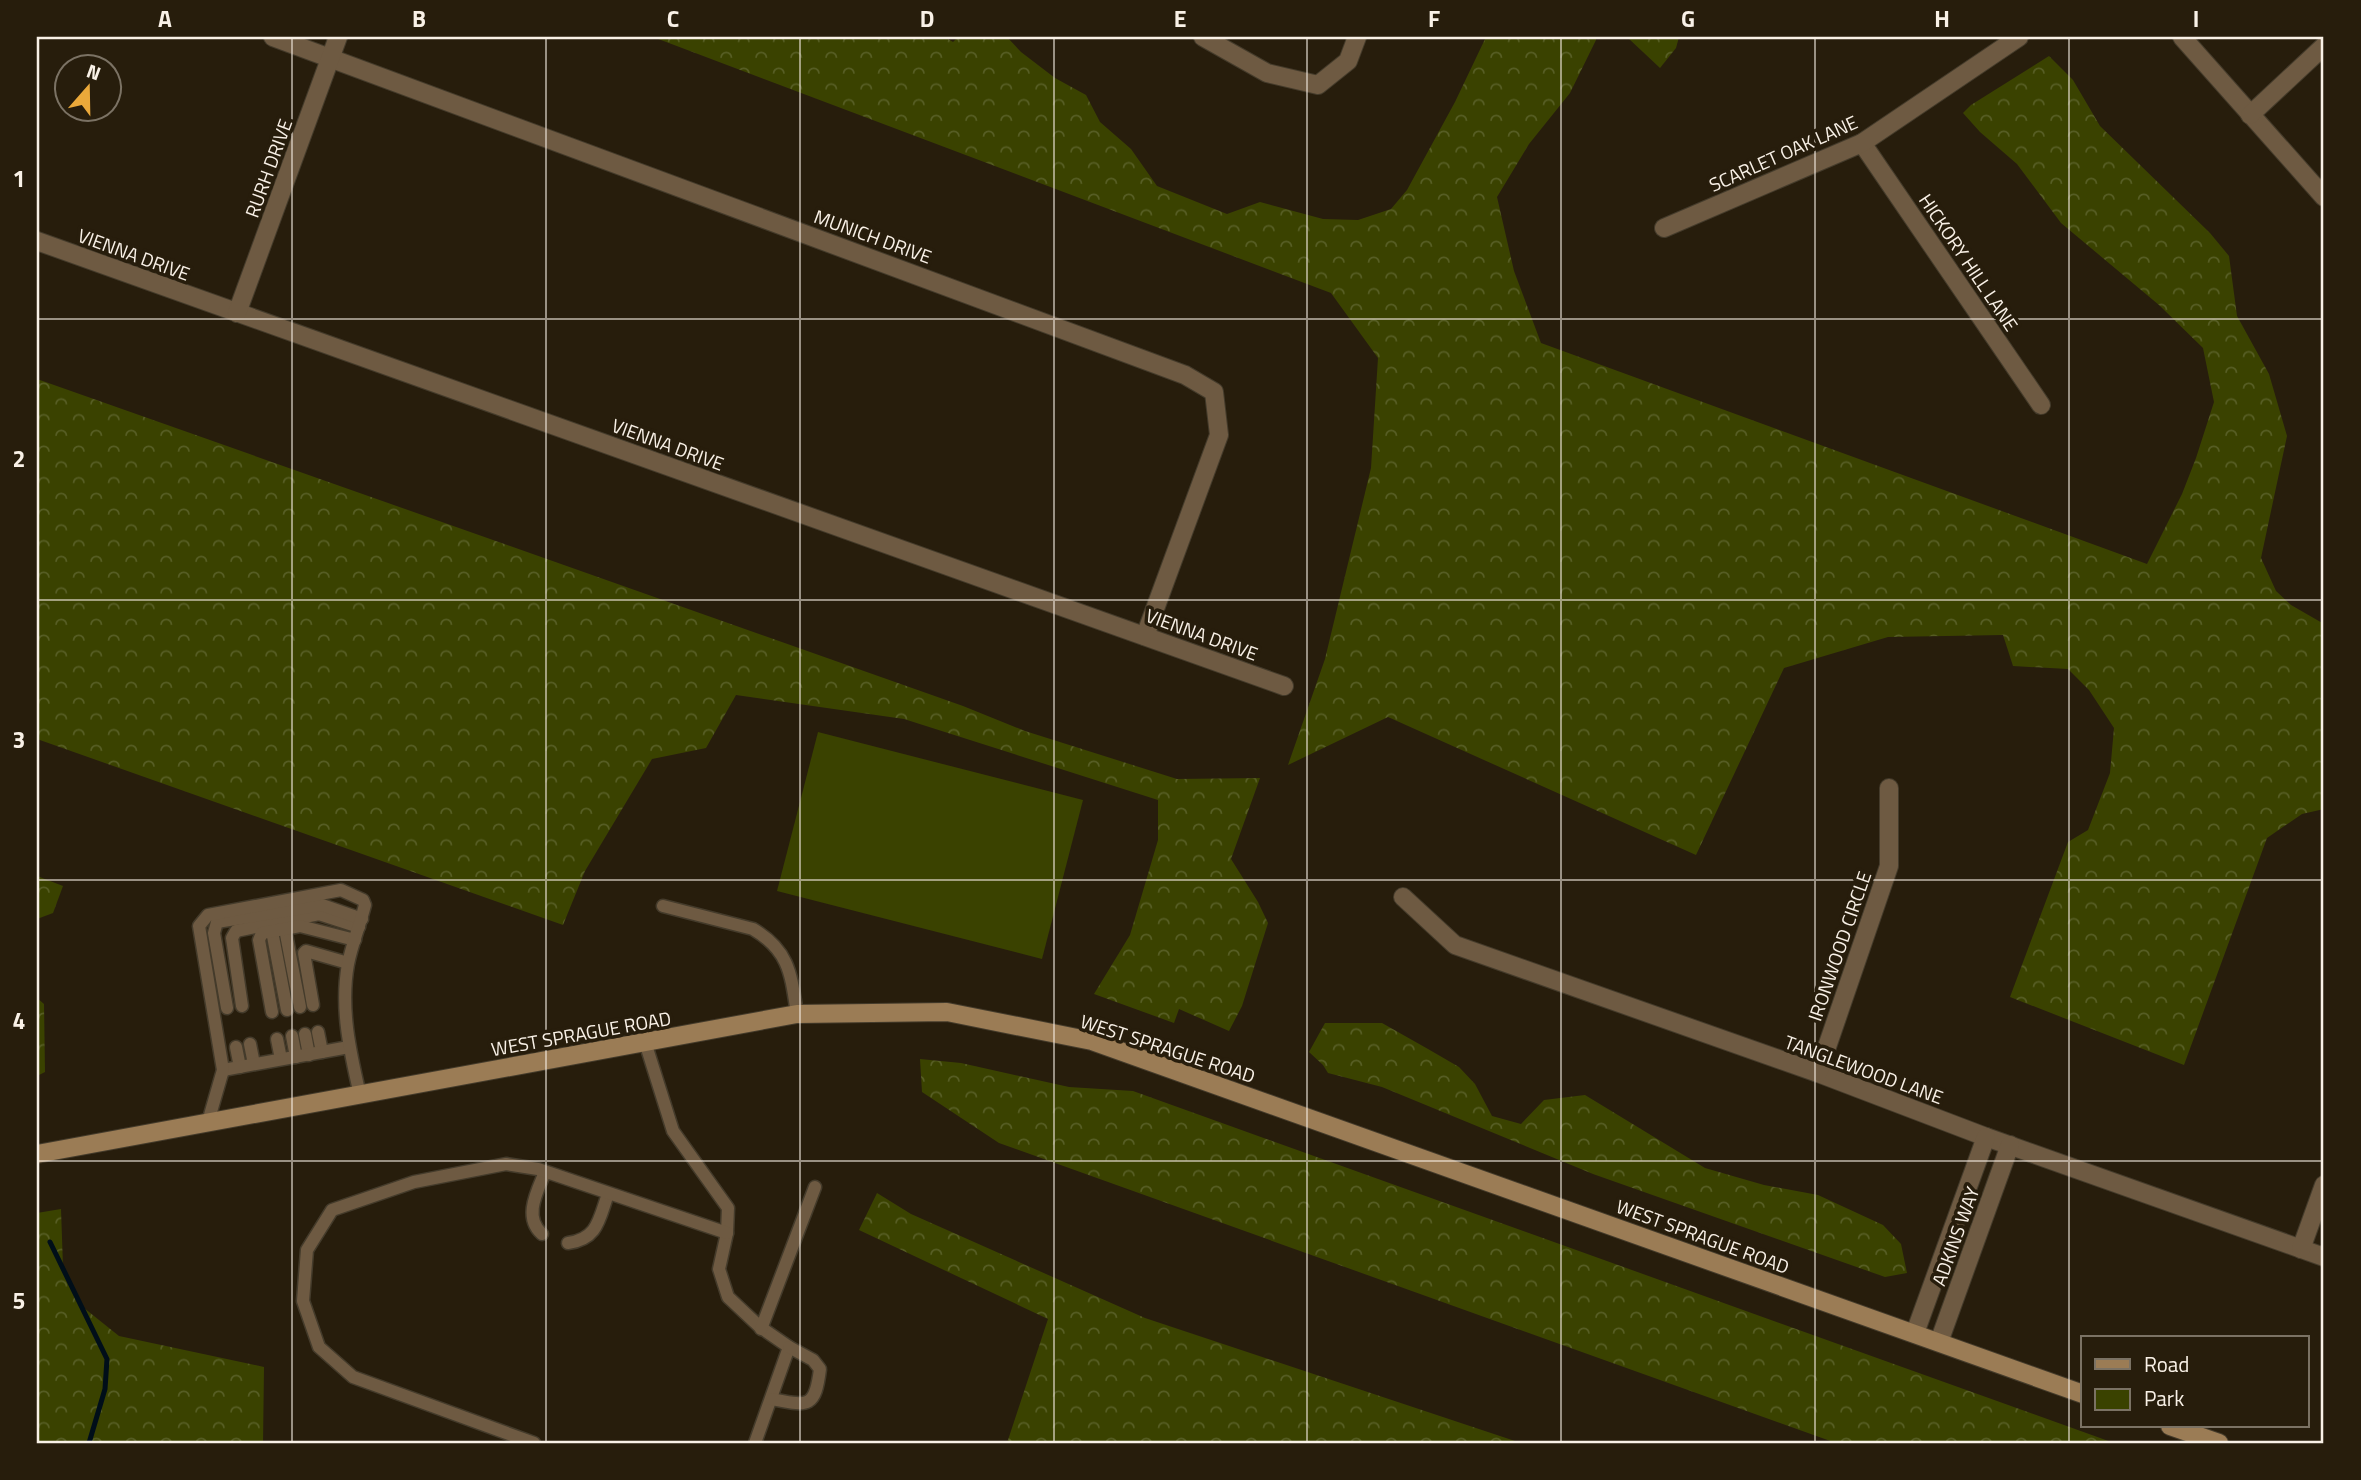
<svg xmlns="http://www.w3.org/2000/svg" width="2361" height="1480" font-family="'Titillium Web',sans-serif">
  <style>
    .forest { fill: url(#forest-crowns) }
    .green { fill: #3a4200 }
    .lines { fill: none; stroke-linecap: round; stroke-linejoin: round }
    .stream { stroke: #000e19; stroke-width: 5 }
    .lane-casing { stroke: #443b2b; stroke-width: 15 }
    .street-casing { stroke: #443b2b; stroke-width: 20 }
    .secondary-casing { stroke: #443b2b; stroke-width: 20 }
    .lane { stroke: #6e5a42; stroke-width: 12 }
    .street { stroke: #6e5a42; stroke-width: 18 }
    .secondary { stroke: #9b7c55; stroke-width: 18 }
    .grid { fill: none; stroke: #f9f1e7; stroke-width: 2; stroke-opacity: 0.55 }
    .labels { text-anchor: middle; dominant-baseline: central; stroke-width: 7; stroke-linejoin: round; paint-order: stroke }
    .street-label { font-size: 19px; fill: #f9f1e7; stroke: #271d0c }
    .neatline { fill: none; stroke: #f9f1e7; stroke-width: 2.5 }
    .grid-label { font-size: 23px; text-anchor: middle; font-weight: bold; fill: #f9f1e7 }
  </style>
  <defs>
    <pattern id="forest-crowns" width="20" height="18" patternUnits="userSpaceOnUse" patternTransform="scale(1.75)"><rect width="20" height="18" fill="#3a4200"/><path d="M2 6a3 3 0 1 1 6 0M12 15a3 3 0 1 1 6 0" fill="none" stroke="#575e25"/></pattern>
  </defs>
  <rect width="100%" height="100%" fill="#271d0c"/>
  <g class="forest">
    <polygon points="653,37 945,37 953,42 958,37 1007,37 1021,52 1055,78 1086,95 1100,122 1131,149 1157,186 1227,214 1260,202 1323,219 1358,220 1391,209 1407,190 1455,102 1486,37 1596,37 1596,40 1570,93 1529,144 1497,197 1514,271 1541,343 2147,564 2182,494 2196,458 2214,402 2203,348 2159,305 2061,223 2017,164 1980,132 1963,113 1971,105 2049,56 2073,80 2100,126 2210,233 2229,256 2237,316 2269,374 2287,436 2261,558 2276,591 2291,605 2324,624 2324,809 2302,814 2267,838 2184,1065 2010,997 2068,842 2088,830 2110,773 2114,728 2089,690 2068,669 2013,666 2003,635 1888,637 1784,668 1696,855 1388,717 1288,765 1325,659 1371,468 1378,358 1331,293"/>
    <polygon points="1627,37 1679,37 1676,48 1660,68"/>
    <polygon points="37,379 963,706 1025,731 1177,779 1260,778 1231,859 1258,902 1268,923 1242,1006 1229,1031 1179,1009 1174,1023 1094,994 1130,935 1158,840 1158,800 904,719 736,695 706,748 652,759 585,871 563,925 37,739"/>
    <polygon points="37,876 63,886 53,913 37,919"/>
    <polygon points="37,998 44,1004 45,1072 37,1076"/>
    <polygon points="1325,1023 1382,1023 1428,1049 1459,1067 1475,1084 1492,1116 1521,1124 1544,1100 1585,1095 1705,1168 1764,1185 1818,1195 1883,1225 1901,1244 1907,1273 1885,1277 1593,1174 1382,1087 1328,1073 1323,1065 1309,1052"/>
    <polygon points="920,1059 961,1063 1069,1087 1133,1091 2114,1443 1836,1443 999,1143 922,1092"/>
    <polygon points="877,1193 911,1214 1145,1318 1521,1443 1007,1443 1048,1319 859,1230"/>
    <polygon points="61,1209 63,1267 84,1308 119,1336 264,1367 263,1443 37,1443 37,1213"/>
  </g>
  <polygon class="green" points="818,732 1083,800 1042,959 777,891"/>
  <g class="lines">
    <polyline class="stream" points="50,1242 107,1359 105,1389 89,1443"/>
    <defs>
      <g id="lane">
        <path d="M663,906L753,929C790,951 791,975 797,1014"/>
        <polyline points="285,929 300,1007"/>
        <polyline points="272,931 287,1010"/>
        <polyline points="313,1005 304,953 306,951 348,963"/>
        <polyline points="242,1006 232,938 236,931 319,914 359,927"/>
        <polyline points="227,1008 214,933 217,922 322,905 362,919"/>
        <polyline points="272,1012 259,940 262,933 300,926 355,940"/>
        <polyline points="318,1032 322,1052"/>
        <polyline points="305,1034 309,1055"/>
        <polyline points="292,1036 296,1057"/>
        <polyline points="277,1039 281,1059"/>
        <polyline points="645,1042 673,1131 728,1208 727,1233 719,1269 728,1297 760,1327 789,1347 755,1443"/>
        <polyline points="250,1044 254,1064"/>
        <polyline points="236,1047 240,1067"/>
        <polyline points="223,1070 349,1047"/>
        <path d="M208,1122L223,1070L199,926L208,915L341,890L363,900L365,905C360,925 352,944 348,964C340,1008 350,1052 360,1095"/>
        <path d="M542,1234C523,1217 537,1192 545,1172"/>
        <path d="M568,1243C598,1239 599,1219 608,1194"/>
        <polyline points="761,1329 815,1187"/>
        <path d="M772,1399C808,1406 815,1409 820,1369L813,1360L789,1347"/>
        <polyline points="534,1443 353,1377 319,1347 303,1301 307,1250 332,1210 414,1182 506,1164 538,1169 727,1233"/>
      </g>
      <g id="street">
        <polyline points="273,37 1185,375 1214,392 1219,435 1145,636"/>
        <polyline points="1203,37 1267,73 1318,85 1348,61 1357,37"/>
        <polyline points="2182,37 2324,197"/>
        <polyline points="2250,115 2324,46"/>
        <polyline points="1862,143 2041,405"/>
        <polyline points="1664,228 1862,143 2019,37"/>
        <polyline points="37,241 1284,686"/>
        <polyline points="237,313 338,37"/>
        <polyline points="1403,897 1455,945 1818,1073 1986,1137 2324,1257"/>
        <polyline points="1818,1073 1889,866 1889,788"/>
        <polyline points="2301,1249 2324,1185"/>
        <polyline points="1915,1333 1986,1137"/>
        <polyline points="1939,1342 2010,1145"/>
      </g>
      <g id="secondary">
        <polyline points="37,1154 797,1014 947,1012 1092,1041 2083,1394"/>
        <polyline points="2170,1426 2219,1443"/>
      </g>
    </defs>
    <use href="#lane" class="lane-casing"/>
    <use href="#street" class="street-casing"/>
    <use href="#secondary" class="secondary-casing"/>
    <use href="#lane" class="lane"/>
    <use href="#street" class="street"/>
    <use href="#secondary" class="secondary"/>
  </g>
  <path class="grid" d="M292,37V1443M546,37V1443M800,37V1443M1054,37V1443M1307,37V1443M1561,37V1443M1815,37V1443M2069,37V1443M37,319H2324M37,600H2324M37,880H2324M37,1161H2324"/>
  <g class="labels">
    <g class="street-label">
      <text transform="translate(1783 153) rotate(-24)">SCARLET OAK LANE</text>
      <text transform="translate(268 168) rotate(-70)">RURH DRIVE</text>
      <text transform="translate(873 236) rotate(20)">MUNICH DRIVE</text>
      <text transform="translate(134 254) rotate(20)">VIENNA DRIVE</text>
      <text transform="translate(1969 262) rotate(56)">HICKORY HILL LANE</text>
      <text transform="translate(668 444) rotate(20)">VIENNA DRIVE</text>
      <text transform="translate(1202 634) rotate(20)">VIENNA DRIVE</text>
      <text transform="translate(1839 946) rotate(-71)">IRONWOOD CIRCLE</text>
      <text transform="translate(581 1033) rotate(-10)">WEST SPRAGUE ROAD</text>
      <text transform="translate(1168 1048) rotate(18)">WEST SPRAGUE ROAD</text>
      <text transform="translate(1864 1069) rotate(20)">TANGLEWOOD LANE</text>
      <text transform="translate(1703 1236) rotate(20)">WEST SPRAGUE ROAD</text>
      <text transform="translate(1955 1236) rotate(-70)">ADKINS WAY</text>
    </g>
  </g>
  <rect width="2361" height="1480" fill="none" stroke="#271d0c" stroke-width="77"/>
  <rect x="2081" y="1336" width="228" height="91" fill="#271d0c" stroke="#7b7264" stroke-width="2"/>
  <rect x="2095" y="1359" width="35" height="10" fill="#9b7c55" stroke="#7b7264" stroke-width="2"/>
  <text x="2144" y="1372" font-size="21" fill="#f9f1e7">Road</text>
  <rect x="2095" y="1389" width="35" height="21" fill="#3a4200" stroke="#7b7264" stroke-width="2"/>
  <text x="2144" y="1406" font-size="21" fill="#f9f1e7">Park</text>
  <g transform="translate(88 88) rotate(20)"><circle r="33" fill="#271d0c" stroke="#7b7264" stroke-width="2"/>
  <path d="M0-5L12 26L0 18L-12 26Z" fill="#eba93a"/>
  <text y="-10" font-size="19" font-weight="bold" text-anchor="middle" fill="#f9f1e7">N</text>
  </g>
  <rect x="38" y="38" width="2284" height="1404" class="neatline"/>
  <g class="grid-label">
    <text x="165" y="27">A</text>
    <text x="419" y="27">B</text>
    <text x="673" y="27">C</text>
    <text x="927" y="27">D</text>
    <text x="1180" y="27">E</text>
    <text x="1434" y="27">F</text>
    <text x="1688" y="27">G</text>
    <text x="1942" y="27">H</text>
    <text x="2196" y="27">I</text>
    <text x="19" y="187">1</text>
    <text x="19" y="467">2</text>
    <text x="19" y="748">3</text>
    <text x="19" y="1029">4</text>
    <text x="19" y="1309">5</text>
  </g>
</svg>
